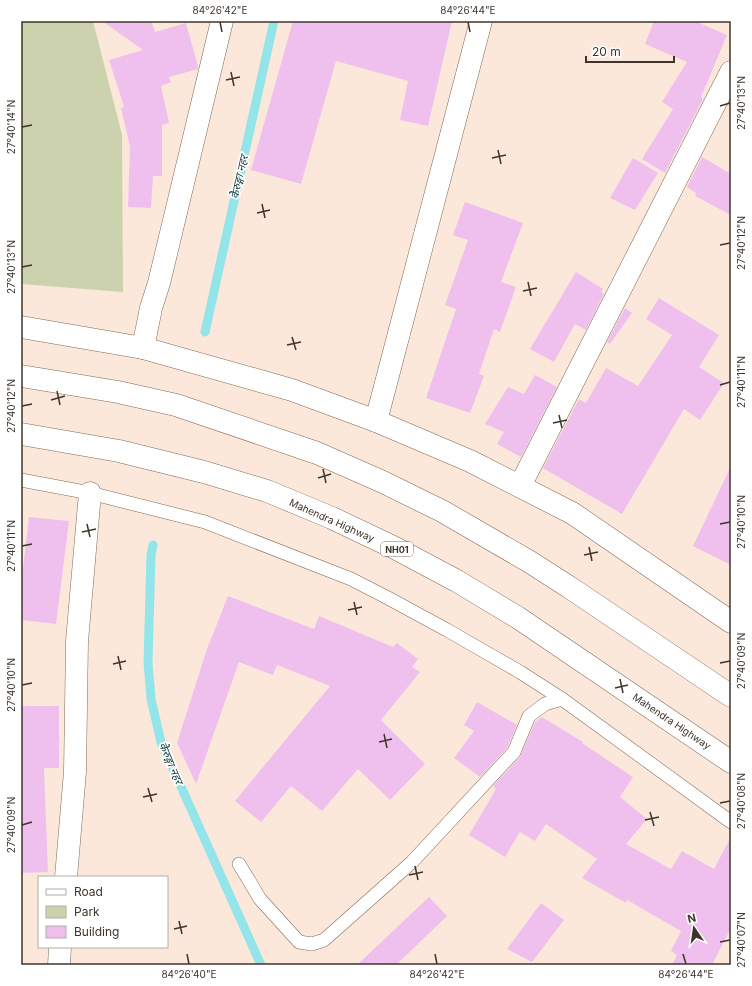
<svg xmlns="http://www.w3.org/2000/svg" width="752" height="986" font-family="Inter,'Noto Sans Devanagari',sans-serif">
  <style>
    .green { fill: #ccd2ad }
    .lines { fill: none; stroke-linecap: round; stroke-linejoin: round }
    .stream { stroke: #94e5ea; stroke-width: 9 }
    .building { fill: #efc0ed }
    .service-casing { stroke: #836955; stroke-width: 14 }
    .minor-casing { stroke: #836955; stroke-width: 23 }
    .trunk-casing { stroke: #836955; stroke-width: 23 }
    .service { stroke: #fff; stroke-width: 13 }
    .minor { stroke: #fff; stroke-width: 22 }
    .trunk { stroke: #fff; stroke-width: 22 }
    .ticks { fill: none; stroke: #3f342b; stroke-width: 1.5 }
    .labels { text-anchor: middle; dominant-baseline: central; stroke-width: 3.5; stroke-linejoin: round; paint-order: stroke }
    .shield { fill: #fff; stroke: #79716b; stroke-width: 1 }
    .shield-label { font-size: 9px; font-weight: bold; fill: #3f342b }
    .street-label { font-size: 10px; fill: #3f342b; stroke: #fff }
    .water-label { font-size: 11px; font-style: italic; fill: #153d3f; stroke: #fff }
    .neatline { fill: none; stroke: #3f342b; stroke-width: 1.5 }
    .ticks-label { font-size: 10px; text-anchor: middle; fill: #3f342b }
  </style>
  <rect width="100%" height="100%" fill="#fbe8db"/>
  <polygon class="green" points="21,21 93,21 122,135 123,292 21,284"/>
  <g class="lines">
    <g class="stream">
      <polyline points="205,332 274,21"/>
      <polyline points="153,545 151,555 148,662 151,699 161,742 261,965"/>
    </g>
  </g>
  <g class="building">
    <polygon points="102,21 151,21 155,32 186,23 198,66 198,69 169,77 171,82 161,86 169,123 162,125 162,176 153,176 151,208 128,207 130,147 121,108 124,107 109,60 143,50"/>
    <polygon points="293,21 452,21 428,126 400,120 408,81 336,61 301,184 251,170"/>
    <polygon points="654,21 695,21 727,35 701,97 703,99 665,173 642,159 673,109 662,102 687,62 645,44"/>
    <polygon points="702,157 731,174 731,215 695,196 696,193 687,187"/>
    <polygon points="633,158 658,173 635,210 610,198"/>
    <polygon points="465,202 523,223 501,282 516,287 500,332 494,329 479,374 484,376 470,413 426,398 456,309 445,305 468,240 453,235"/>
    <polygon points="576,272 603,289 601,292 604,294 586,330 575,324 554,362 530,349"/>
    <polygon points="659,298 719,335 699,367 724,383 700,420 684,409 622,514 543,468 579,399 586,403 606,368 638,386 672,335 646,319"/>
    <polygon points="625,308 632,313 610,344 607,342"/>
    <polygon points="535,375 557,387 521,457 497,444 504,432 485,424 508,387 524,394"/>
    <polygon points="731,466 731,565 693,546"/>
    <polygon points="29,517 69,521 56,624 21,620 21,586"/>
    <polygon points="228,596 314,629 319,616 393,647 397,643 418,659 412,667 420,672 381,720 425,764 390,800 358,769 322,811 291,786 261,822 235,801 330,686 277,665 273,675 239,662 196,784 177,743 207,649"/>
    <polygon points="477,702 517,725 507,748 480,777 454,758 474,731 464,725"/>
    <polygon points="21,706 59,706 59,768 44,768 48,872 21,873"/>
    <polygon points="542,717 583,742 582,743 633,777 620,797 647,819 626,844 671,869 682,851 714,869 731,837 731,928 712,965 672,965 677,955 671,951 681,931 627,900 626,903 582,878 597,859 546,824 535,841 520,832 505,857 469,835 496,789 493,786 520,757 535,722"/>
    <polygon points="429,897 447,916 396,965 357,965"/>
    <polygon points="541,903 564,920 532,962 507,949"/>
  </g>
  <g class="lines">
    <defs>
      <g id="service">
        <polyline points="21,480 90,493 205,522 351,579 388,598 447,630 520,672 562,699 731,822"/>
        <polyline points="239,864 260,899 299,942 312,944 324,940 412,862 514,752 529,716 545,704 562,699"/>
      </g>
      <g id="minor">
        <polyline points="21,327 143,348 292,390 376,421 470,461 572,513 731,622"/>
        <polyline points="143,348 151,308 159,283 222,21"/>
        <polyline points="376,421 481,21"/>
        <polyline points="520,486 731,72"/>
        <polyline points="66,877 75,772 77,641 90,493"/>
        <polyline points="59,965 60,947"/>
      </g>
      <g id="trunk">
        <polyline points="21,376 118,392 176,405 317,453 383,482 442,511 530,562 569,587 731,696"/>
        <polyline points="21,434 119,451 204,472 267,491 332,518 395,548 457,581 517,617 731,762"/>
      </g>
    </defs>
    <use href="#service" class="service-casing"/>
    <use href="#minor" class="minor-casing"/>
    <use href="#trunk" class="trunk-casing"/>
    <use href="#service" class="service"/>
    <use href="#minor" class="minor"/>
    <use href="#trunk" class="trunk"/>
  </g>
  <path class="ticks" d="M220,22L222,32M468,22L470,32M231,72L234,86M226,80L240,77M720,106L730,103M22,127L32,125M498,150L501,164M492,158L506,155M262,204L265,218M257,213L270,210M720,245L730,243M22,267L32,265M528,282L531,296M523,291L537,288M292,337L296,350M287,345L301,342M720,385L730,382M57,391L60,405M51,400L65,396M22,406L32,404M559,415L562,428M553,423L567,420M323,469L326,483M318,478L331,474M87,524L90,537M720,524L730,522M82,532L96,529M22,546L32,544M589,547L592,561M584,555L598,552M354,602L357,615M348,610L362,607M118,656L121,670M720,663L730,661M113,664L126,661M620,679L623,693M22,685L32,683M615,688L628,685M384,734L387,748M379,742L392,739M148,788L152,802M143,797L157,794M720,803L730,801M650,812L654,826M645,820L659,817M22,825L32,822M415,866L418,880M409,875L423,872M179,921L182,934M174,929L187,926M720,942L730,940M187,954L189,964M435,954L437,964M683,954L686,964"/>
  <g class="labels">
    <rect class="shield" x="381" y="542" width="32" height="14" rx="3"/>
    <g class="shield-label">
      <text x="397" y="549">NH01</text>
    </g>
    <g class="street-label">
      <text transform="translate(332 520) rotate(24)">Mahendra Highway</text>
      <text transform="translate(672 721) rotate(34)">Mahendra Highway</text>
    </g>
    <g class="water-label">
      <text transform="translate(239 177) rotate(-77)">केेरुङ्गा नहर</text>
      <text transform="translate(171 763) rotate(67)">केेरुङ्गा नहर</text>
    </g>
  </g>
  <rect width="752" height="986" fill="none" stroke="#ffffff" stroke-width="44"/>
  <rect x="38" y="876" width="130" height="72" fill="#ffffff" stroke="#b2aeaa"/>
  <rect x="46" y="889" width="20" height="6" fill="#ffffff" stroke="#b2aeaa"/>
  <text x="74" y="896" font-size="12" fill="#3f342b">Road</text>
  <rect x="46" y="906" width="20" height="12" fill="#ccd2ad" stroke="#b2aeaa"/>
  <text x="74" y="916" font-size="12" fill="#3f342b">Park</text>
  <rect x="46" y="926" width="20" height="12" fill="#efc0ed" stroke="#b2aeaa"/>
  <text x="74" y="936" font-size="12" fill="#3f342b">Building</text>
  <g transform="translate(694 928) rotate(347)" stroke="#ffffff" stroke-width="3" paint-order="stroke">
  <path d="M0-3L7 15L0 10L-7 15Z" fill="#3f342b"/>
  <text y="-6" font-size="11" font-weight="bold" text-anchor="middle" fill="#3f342b">N</text>
  </g>
  <path d="M586 56v6h88v-6" fill="none" stroke="#3f342b" stroke-width="2"/>
  <text x="592" y="56" font-size="12" fill="#3f342b" stroke="#ffffff" stroke-width="3" paint-order="stroke">20 m</text>
  <rect x="22" y="22" width="708" height="942" class="neatline"/>
  <g class="ticks-label">
    <text x="220" y="14">84°26'42"E</text>
    <text x="468" y="14">84°26'44"E</text>
    <text transform="translate(741 103) rotate(-90)" y="4">27°40'13"N</text>
    <text transform="translate(11 127) rotate(-90)" y="4">27°40'14"N</text>
    <text transform="translate(741 243) rotate(-90)" y="4">27°40'12"N</text>
    <text transform="translate(11 267) rotate(-90)" y="4">27°40'13"N</text>
    <text transform="translate(741 382) rotate(-90)" y="4">27°40'11"N</text>
    <text transform="translate(11 406) rotate(-90)" y="4">27°40'12"N</text>
    <text transform="translate(741 522) rotate(-90)" y="4">27°40'10"N</text>
    <text transform="translate(11 546) rotate(-90)" y="4">27°40'11"N</text>
    <text transform="translate(741 661) rotate(-90)" y="4">27°40'09"N</text>
    <text transform="translate(11 685) rotate(-90)" y="4">27°40'10"N</text>
    <text transform="translate(741 801) rotate(-90)" y="4">27°40'08"N</text>
    <text transform="translate(11 825) rotate(-90)" y="4">27°40'09"N</text>
    <text transform="translate(741 940) rotate(-90)" y="4">27°40'07"N</text>
    <text x="189" y="978">84°26'40"E</text>
    <text x="437" y="978">84°26'42"E</text>
    <text x="686" y="978">84°26'44"E</text>
  </g>
</svg>
